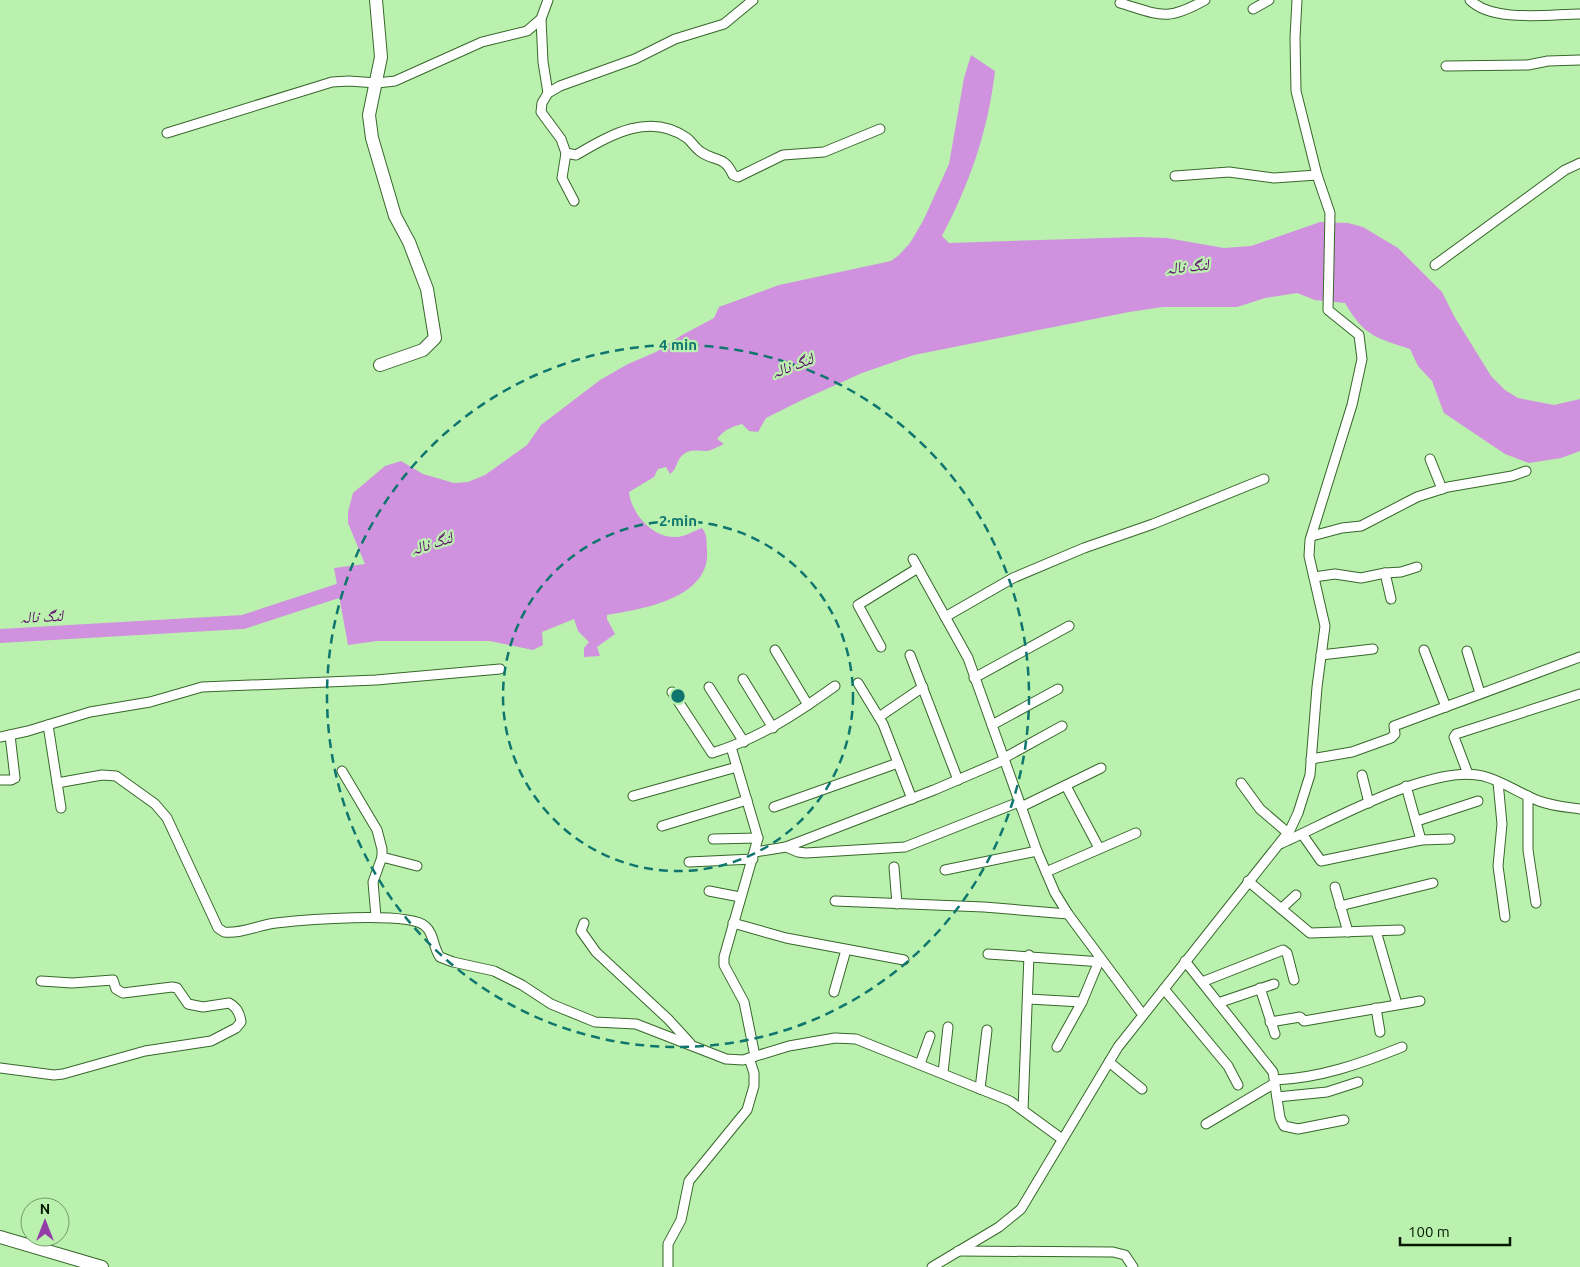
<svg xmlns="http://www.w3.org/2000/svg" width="1580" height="1267" font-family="Ubuntu,'Noto Naskh Arabic',sans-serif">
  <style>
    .water { fill: #d091df }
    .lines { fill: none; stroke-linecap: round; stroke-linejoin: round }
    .river { stroke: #d091df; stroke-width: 14 }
    .street-casing { stroke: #37672b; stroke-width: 11 }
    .secondary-casing { stroke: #37672b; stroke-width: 14 }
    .street { stroke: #fff; stroke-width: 9 }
    .secondary { stroke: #fff; stroke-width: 12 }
    .ring { fill: none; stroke: #0f766e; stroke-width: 2.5; stroke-dasharray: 9 6 }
    .labels { text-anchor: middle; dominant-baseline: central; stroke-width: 4.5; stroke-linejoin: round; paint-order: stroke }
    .water-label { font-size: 16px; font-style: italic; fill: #5a096b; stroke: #bbf1ae }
    .centre { fill: #0f766e; stroke: #bbf1ae; stroke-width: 2.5 }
    .ring-label { font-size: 15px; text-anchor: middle; font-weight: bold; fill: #0f766e; stroke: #bbf1ae; stroke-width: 4.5; stroke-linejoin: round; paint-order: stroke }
  </style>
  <rect width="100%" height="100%" fill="#bbf1ae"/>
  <path class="water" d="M971,55L995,71C988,131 970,183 942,236L949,243L1137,237L1167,238L1224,248L1251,246L1320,222L1348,223L1363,227L1398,248L1442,292L1454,316L1491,376L1505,390L1518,398L1554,405L1580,399V451L1561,458L1529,463L1505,454L1444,413L1432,381L1418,366L1410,349C1376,338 1364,336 1345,303L1315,300L1297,293L1265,298L1237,307H1163L1129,312L914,355L862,373L800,401L766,418L758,432L749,431L742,424C731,427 724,430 717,439L724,444C719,446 711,451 706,451C696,451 688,448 680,458C676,463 677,469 670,474L666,467L658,469L654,477L629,492C631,513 652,538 676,537C684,537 694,531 702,528C708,535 706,542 707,550C711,598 643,609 607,615V619L615,634L597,647L600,656L584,657V648L589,642L578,631L574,619L542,632L543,645L533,650L490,641H377L348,645L334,568L365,564L348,523V512L353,493L385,466L401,461L423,474L454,483L468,482L485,475L527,445L541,425L600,380L628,364L656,352L682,335L714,318L719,307L779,285L891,261L899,255L910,243L923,221L949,164L964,78Z"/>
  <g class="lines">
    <polyline class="river" points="0,636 243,622 356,585"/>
    <defs>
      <g id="street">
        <path d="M753,0L724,24L675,39L635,59L560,86L548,93L542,103L541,112L561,139L566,153L576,155C609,136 649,111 687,138C692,142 695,148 701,152C715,162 724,155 733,175L738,177L783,155L824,152L880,129"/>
        <path d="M1470,0C1493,23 1550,14 1580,14"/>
        <path d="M1120,3C1160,15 1166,22 1205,0"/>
        <polyline points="1253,9 1269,0"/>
        <polyline points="541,19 543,62 548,93"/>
        <polyline points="1446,66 1528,65 1548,61 1580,60"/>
        <polyline points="167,133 332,82 349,81 377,83 395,81 482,42 527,31 541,19 548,0"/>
        <polyline points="566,153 562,178 574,201"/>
        <polyline points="1175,176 1229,172 1274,178 1317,175"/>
        <polyline points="1435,265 1565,170 1580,163"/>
        <polyline points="1430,459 1442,489"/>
        <polyline points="1312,536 1342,528 1361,526 1417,497 1448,487 1512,476 1526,471"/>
        <polyline points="913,559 968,658 1037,851 1055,893 1068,914 1143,1015"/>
        <polyline points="1385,573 1391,599"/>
        <polyline points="1314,577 1335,574 1361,578 1385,573 1401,572 1417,567"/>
        <polyline points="945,617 1013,578 1084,548 1153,524 1264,479"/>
        <polyline points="881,647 858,605 918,568"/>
        <polyline points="775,650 808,705"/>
        <polyline points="1424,650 1446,707"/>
        <polyline points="1467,651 1480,693"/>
        <polyline points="910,655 958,780"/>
        <polyline points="1321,655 1373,649"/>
        <polyline points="974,678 1069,626"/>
        <polyline points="743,679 773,728"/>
        <polyline points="858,683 883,724 912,799"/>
        <polyline points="709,687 744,742"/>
        <path d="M672,692L712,753C758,739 796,714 835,686"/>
        <polyline points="879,717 923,687"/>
        <polyline points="48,725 61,808"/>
        <polyline points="992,725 1058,689"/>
        <polyline points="0,737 28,731 90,712 150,702 202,687 376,680 500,669"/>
        <polyline points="731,747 758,838 724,957 724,965 744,1002 755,1056"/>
        <polyline points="1004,758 1062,726"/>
        <polyline points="1311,759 1352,752 1391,738 1395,734 1394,726 1580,657"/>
        <polyline points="342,771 377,830 382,849 382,857 373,882 376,917"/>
        <polyline points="1468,774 1454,737 1456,734 1580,694"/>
        <polyline points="1362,775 1369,803"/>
        <polyline points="0,780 11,780 15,778 10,735"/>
        <polyline points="1498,782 1502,824 1498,866 1505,917"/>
        <path d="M57,783L102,775L116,776L155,804L167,818L218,928L224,932C242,934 258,925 276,923C302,920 408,911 425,926C434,933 433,948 440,957L453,962L494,971L522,985L551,1004L595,1022L636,1024L726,1059L743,1060L789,1046L835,1038L856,1039L1010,1101L1062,1139"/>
        <polyline points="1241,783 1260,809 1288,833"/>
        <polyline points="1066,786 1099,848"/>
        <polyline points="1406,786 1421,840"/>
        <polyline points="633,796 737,767"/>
        <polyline points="1528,796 1528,850 1536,903"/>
        <polyline points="774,807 898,763"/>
        <polyline points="1021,807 1101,768"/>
        <polyline points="1417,821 1478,801"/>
        <polyline points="662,826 747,800"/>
        <polyline points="1302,834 1321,861 1421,840 1450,839"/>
        <polyline points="713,839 758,838"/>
        <path d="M1280,844C1328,823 1432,763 1483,776C1503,781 1520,794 1539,801C1552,806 1566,807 1580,809"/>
        <polyline points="786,847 934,790 1004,760"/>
        <polyline points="755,852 786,847 798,852 806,853 905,847 1019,802"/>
        <polyline points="382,857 417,866"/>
        <polyline points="689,862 753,859"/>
        <polyline points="894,867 897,904"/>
        <polyline points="945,870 1037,851"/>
        <polyline points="1046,872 1136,833"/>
        <polyline points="1248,881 1310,933 1400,930"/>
        <polyline points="1335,887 1348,932"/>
        <polyline points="709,891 740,897"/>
        <polyline points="835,901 984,907 1068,914"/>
        <polyline points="1340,906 1433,883"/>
        <polyline points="1281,909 1296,895"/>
        <polyline points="584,923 581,931 596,952 668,1019 690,1043"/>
        <polyline points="733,923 786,938 904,960"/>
        <polyline points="1376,931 1397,1004"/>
        <polyline points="988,954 1103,962"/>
        <polyline points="1185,961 1273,1072 1280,1118 1284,1126 1298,1129 1344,1120"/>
        <polyline points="1202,982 1283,950 1287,953 1294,980"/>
        <polyline points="1260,988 1275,1034"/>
        <polyline points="1164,989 1228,1066 1238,1085"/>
        <polyline points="834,992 846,950"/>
        <polyline points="1028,999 1082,1002"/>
        <polyline points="1218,1003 1274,984"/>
        <polyline points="1376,1008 1380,1032"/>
        <polyline points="1270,1022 1300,1017 1304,1021 1420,1001"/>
        <polyline points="1057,1047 1082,1002 1099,961"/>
        <polyline points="1109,1062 1142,1089"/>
        <polyline points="920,1064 930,1036"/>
        <path d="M0,1068L54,1075L63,1074L145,1051L211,1041L236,1028L241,1022C240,1013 237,1007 229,1003L203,1007L188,1004L177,988L172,987L123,993L116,989L113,980L72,983L41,981"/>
        <polyline points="943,1073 948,1027"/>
        <path d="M1275,1080C1320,1078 1360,1064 1402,1047"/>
        <polyline points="980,1089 987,1030"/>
        <polyline points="1277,1097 1327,1092 1358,1082"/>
        <polyline points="1023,1110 1029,955"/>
        <polyline points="1206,1124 1275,1083"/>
        <polyline points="958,1251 1113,1252 1125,1255 1133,1267"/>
        <polyline points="668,1267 668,1244 681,1220 689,1181 747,1110 754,1086 754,1073 749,1058"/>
        <polyline points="932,1267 999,1227 1021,1209 1118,1047 1290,830 1298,813 1310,775 1317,687 1325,626 1309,556 1310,540 1352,405 1362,359 1359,335 1328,310 1330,213 1317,175 1296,91 1295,38 1297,0"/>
      </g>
      <g id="secondary">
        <polyline points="376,0 381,57 369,115 372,138 395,216 409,242 427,289 435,338 423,350 380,365"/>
        <polyline points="0,1237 102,1267"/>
      </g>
    </defs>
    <use href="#street" class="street-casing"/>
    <use href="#secondary" class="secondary-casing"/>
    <use href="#street" class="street"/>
    <use href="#secondary" class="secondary"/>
  </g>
  <g class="ring">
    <circle cx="678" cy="696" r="175"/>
    <circle cx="678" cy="696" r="351"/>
  </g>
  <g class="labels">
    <g class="water-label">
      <text transform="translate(1187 266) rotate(-6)">لنگ نالہ</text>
      <text transform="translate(792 365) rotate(-21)">لنگ نالہ</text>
      <text transform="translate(431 543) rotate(-18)">لنگ نالہ</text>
      <text transform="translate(41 616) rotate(-3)">لنگ نالہ</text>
    </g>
  </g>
  <circle cx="678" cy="696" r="8" class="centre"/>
  <g class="ring-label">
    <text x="678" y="350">4 min</text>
    <text x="678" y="526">2 min</text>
  </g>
  <g transform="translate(45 1222)"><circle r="24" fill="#bbf1ae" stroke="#729a69"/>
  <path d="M0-4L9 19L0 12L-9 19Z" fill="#943ca8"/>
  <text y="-8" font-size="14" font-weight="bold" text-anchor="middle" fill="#041701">N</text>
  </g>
  <path d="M1400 1237v8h110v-8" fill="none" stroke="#041701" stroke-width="2.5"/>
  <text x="1408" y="1237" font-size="15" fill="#041701" stroke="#bbf1ae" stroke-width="4" paint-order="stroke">100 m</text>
</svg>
